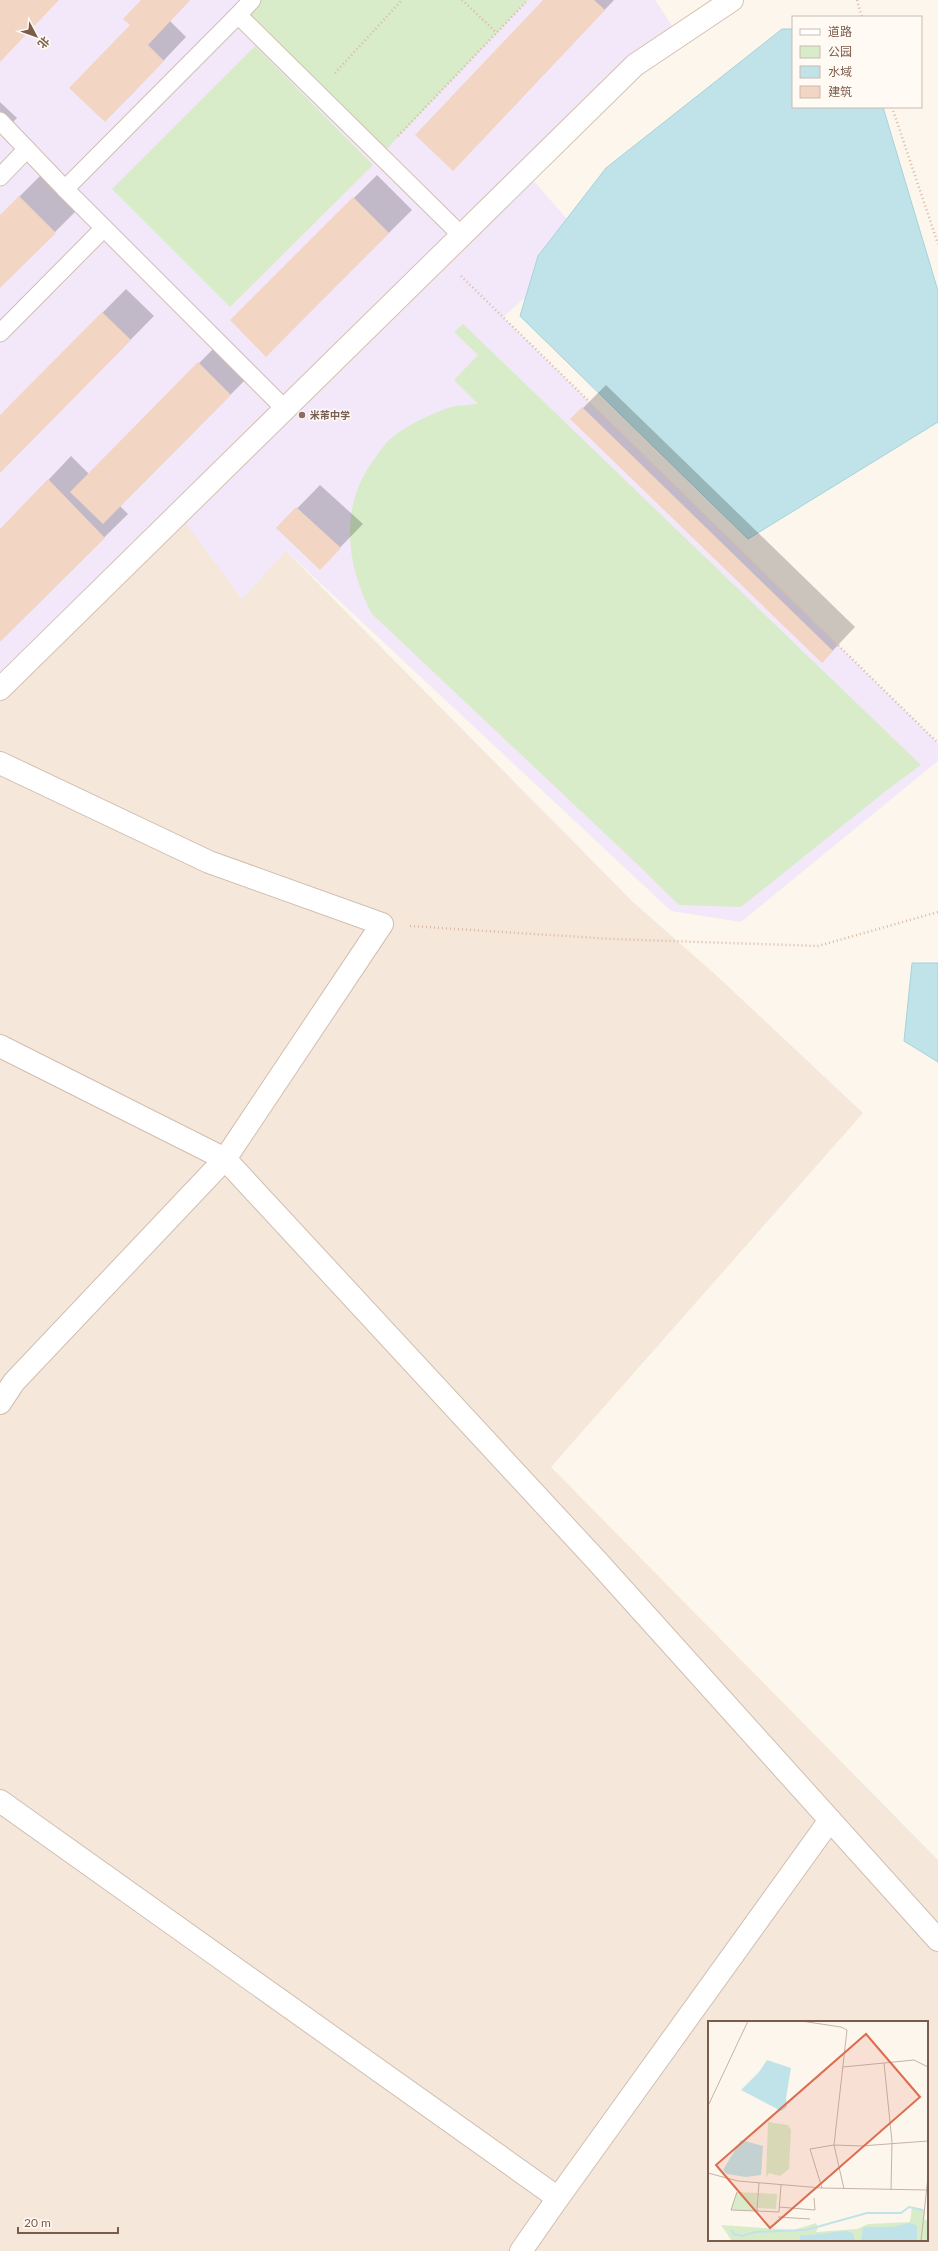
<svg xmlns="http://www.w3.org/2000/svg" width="938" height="2251" font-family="Lato,'Noto Sans SC',sans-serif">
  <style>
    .residential { fill: #f5e8da; fill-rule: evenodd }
    .education { fill: #f3e8fa }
    .green { fill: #d8ecc9 }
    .water { fill: #bfe3e8; stroke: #a5d3da }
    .shadow { fill: #0003 }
    .building { fill: #f3d5c3 }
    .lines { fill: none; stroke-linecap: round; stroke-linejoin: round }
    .lane-casing { stroke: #d1beb0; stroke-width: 19 }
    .street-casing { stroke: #d1beb0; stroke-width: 24 }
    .secondary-casing { stroke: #d6c0b0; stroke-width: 24 }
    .path { stroke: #d9b8a5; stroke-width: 2.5; stroke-dasharray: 1 3; stroke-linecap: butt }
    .lane { stroke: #fff; stroke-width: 17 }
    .street { stroke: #fff; stroke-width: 22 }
    .secondary { stroke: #fff; stroke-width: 22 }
    .education-dot { fill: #8d6e63; stroke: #fffaf3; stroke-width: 1.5 }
    .labels { text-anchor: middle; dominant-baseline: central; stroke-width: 3; stroke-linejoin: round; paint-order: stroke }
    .education-label { font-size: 10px; font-weight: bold; fill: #785e54; stroke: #fffaf3; text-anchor: start }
    .inset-river { fill: none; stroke: #bfe3e8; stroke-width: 2 }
    .inset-road { fill: none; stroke: #c5b3a7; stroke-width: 1 }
    .view { fill: #dc6d51; fill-opacity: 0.15; stroke: #dc6d51; stroke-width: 2 }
    .inset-edge { fill: none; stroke: #7a5c4d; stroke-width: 2 }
  </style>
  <rect width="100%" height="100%" fill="#fdf6ec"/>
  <path class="residential" d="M179,514L286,551L633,902L717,976L863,1113L551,1467L938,1860V2251H0V689ZM709,2022H927V2240H709Z"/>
  <polygon class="education" points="0,0 655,0 679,36 526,172 567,219 538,256 525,298 503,317 938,743 938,761 741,922 671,911 286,551 242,599 179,514 0,689"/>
  <g class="green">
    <polygon points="252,0 528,0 380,156 238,15"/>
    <polygon points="255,46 373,165 230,307 112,189"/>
    <path d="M463,324L921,765L887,790L741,907L679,905L636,863L372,614C345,564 339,503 376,457C380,451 384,445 389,440C406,425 429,415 451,407C459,405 469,405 478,404L454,380L478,355L454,332Z"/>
  </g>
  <g class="water">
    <polygon points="782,29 793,29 793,107 883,107 938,291 938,422 748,539 520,316 538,256 606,168"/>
    <polygon points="912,963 938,963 938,1062 904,1041"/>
  </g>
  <g class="shadow">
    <polygon points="143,0 190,0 170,21 186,37 128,98 131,25"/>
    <polygon points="544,0 614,0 476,146"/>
    <polygon points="0,102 17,118 0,135"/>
    <polygon points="43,173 78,209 0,287 0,216"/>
    <polygon points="377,175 412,210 266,355 231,320"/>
    <polygon points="126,289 154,316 0,472 0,416"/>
    <polygon points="222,340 254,371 120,506 128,514 0,640 0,531 71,456 89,474"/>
    <polygon points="606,385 855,627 822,662 572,419"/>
    <polygon points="320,485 363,524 320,568 278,528"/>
  </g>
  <g class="building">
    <polygon points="0,0 59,0 0,62"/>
    <polygon points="141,0 190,0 148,45 164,61 105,122 69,88 130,25 123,19"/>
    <polygon points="543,0 594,0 605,10 453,171 415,135"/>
    <polygon points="19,196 56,233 0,288 0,215"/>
    <polygon points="353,197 389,233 266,357 230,320"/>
    <polygon points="102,312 131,340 0,473 0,415"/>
    <polygon points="198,362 231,395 103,524 70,492"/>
    <polygon points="582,407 833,651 822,663 570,419"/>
    <polygon points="48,479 105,538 0,642 0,529"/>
    <polygon points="296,507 341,548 320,570 276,528"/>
  </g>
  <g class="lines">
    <defs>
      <g id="lane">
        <polyline points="238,15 252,0"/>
        <polyline points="0,121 65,189"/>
        <polyline points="0,177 27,149"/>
        <polyline points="0,333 104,228"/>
        <polyline points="285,409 65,189 238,15 462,236"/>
      </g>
      <g id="street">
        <polyline points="0,763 209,862 382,924 225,1159 597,1561 938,1940"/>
        <polyline points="0,1046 225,1159 14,1382 0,1403"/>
        <polyline points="0,1801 558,2198 521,2251"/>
        <polyline points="558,2198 830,1820"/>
      </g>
      <polyline id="secondary" points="0,689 635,65 732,0"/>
    </defs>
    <use href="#lane" class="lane-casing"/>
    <use href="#street" class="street-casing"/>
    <use href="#secondary" class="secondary-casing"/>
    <g class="path">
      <polyline points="462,0 497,33"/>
      <polyline points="857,0 862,17"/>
      <polyline points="335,73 402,0"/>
      <polyline points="892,107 938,244"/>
      <polyline points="398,136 528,0"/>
      <polyline points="461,276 938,743"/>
      <polyline points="410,926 612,939 818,946 938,912"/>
    </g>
    <use href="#lane" class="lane"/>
    <use href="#street" class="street"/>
    <use href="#secondary" class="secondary"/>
  </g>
  <circle class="education-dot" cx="302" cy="415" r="4"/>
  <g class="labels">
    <g class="education-label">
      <text x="310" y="415">米芾中学</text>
    </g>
  </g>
  <g transform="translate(708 2021)">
    <rect width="220" height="220" fill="#fdf6ec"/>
    <path d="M60,101L80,104L83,109L81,148L72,155L61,152L58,157ZM29,171L50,172L49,190L23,189ZM51,172L69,173L68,188L50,187ZM204,186L217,189L216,198L220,200V220H24L13,204L86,209L108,202L110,207L108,211L149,208L160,203L202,201Z" fill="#d8ecc9"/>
    <path d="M59,39L83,47L78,77L79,86L73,90L33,69L51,51ZM33,119L55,125L53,154L38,156L19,153L15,149ZM202,202L209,205V220H153L155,206H184ZM137,210L145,212L147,220H92V215Z" fill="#bfe3e8"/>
    <path class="inset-river" d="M23,209L26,213L34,215L47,211L98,209L159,192H193L201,186L215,189"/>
    <path class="inset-road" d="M93,0L133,6L139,9L126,124L102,128L114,167M135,46L176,42M0,85L40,0M0,152L30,160L114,167L219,169M51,162L49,190L71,191L73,164M136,168L126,124L153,125L220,120M183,169L184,121L176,42L206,39L220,46M29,171L23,189L49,190M71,186L107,189L106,177M70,196L102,198M213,220L220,156"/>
    <path class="view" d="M158,13L212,76L62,207L8,144Z"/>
    <rect width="220" height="220" class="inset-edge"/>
  </g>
  <rect x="792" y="16" width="130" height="92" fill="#fffaf3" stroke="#cabbb1"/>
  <rect x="800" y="29" width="20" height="6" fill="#ffffff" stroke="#cabbb1"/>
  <text x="828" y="36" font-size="12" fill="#7a5c4d">道路</text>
  <rect x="800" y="46" width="20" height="12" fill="#d8ecc9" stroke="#cabbb1"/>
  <text x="828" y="56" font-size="12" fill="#7a5c4d">公园</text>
  <rect x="800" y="66" width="20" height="12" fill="#bfe3e8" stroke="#cabbb1"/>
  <text x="828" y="76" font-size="12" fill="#7a5c4d">水域</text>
  <rect x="800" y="86" width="20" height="12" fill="#f3d5c3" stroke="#cabbb1"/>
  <text x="828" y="96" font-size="12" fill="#7a5c4d">建筑</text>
  <g transform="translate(36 36) rotate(131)" stroke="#fffaf3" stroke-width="3" paint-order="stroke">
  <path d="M0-3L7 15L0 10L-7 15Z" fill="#7a5c4d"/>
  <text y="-6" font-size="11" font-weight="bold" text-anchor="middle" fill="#7a5c4d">北</text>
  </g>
  <path d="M18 2227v6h100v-6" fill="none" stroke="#7a5c4d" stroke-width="2"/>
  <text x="24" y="2227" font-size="12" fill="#7a5c4d" stroke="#fffaf3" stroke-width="3" paint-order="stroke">20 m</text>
</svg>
